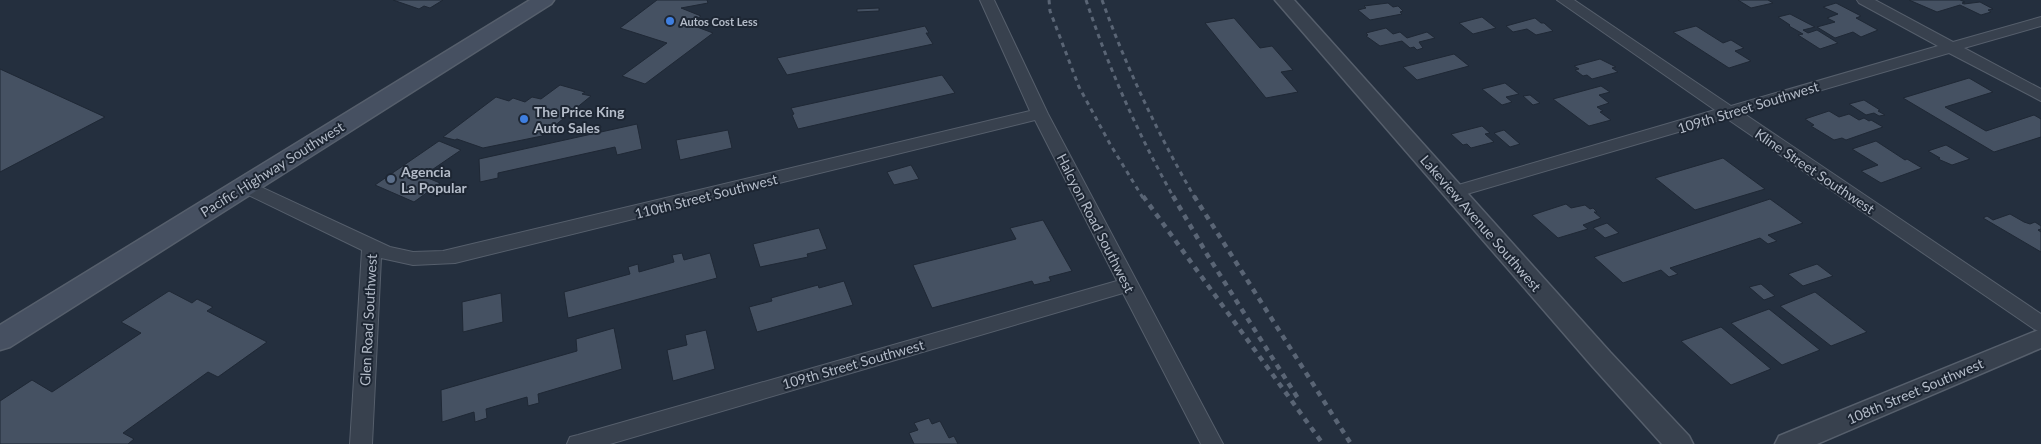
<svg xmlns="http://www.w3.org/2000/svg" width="2041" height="444" font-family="Lato,sans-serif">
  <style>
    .building { fill: #455162; stroke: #1f2835 }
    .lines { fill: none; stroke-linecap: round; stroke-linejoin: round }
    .minor-casing { stroke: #565f6c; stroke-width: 2 }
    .tertiary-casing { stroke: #565f6c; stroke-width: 3 }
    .secondary-casing { stroke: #565f6c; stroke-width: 3 }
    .minor { fill: #38414e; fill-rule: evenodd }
    .tertiary { fill: #38414e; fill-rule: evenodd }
    .secondary { fill: #465061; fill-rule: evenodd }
    .rail-far1 { stroke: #5a6575; stroke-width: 3; stroke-dasharray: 4.5 4.5; stroke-linecap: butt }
    .rail { stroke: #5a6575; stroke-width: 4.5; stroke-dasharray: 5.5 5.5; stroke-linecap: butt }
    .shop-dot { fill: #3f7fe0; stroke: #1d2633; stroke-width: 2 }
    .service-dot { fill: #5c6f8a; stroke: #1d2633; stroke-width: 2 }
    .labels { text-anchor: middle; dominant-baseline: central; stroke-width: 4; stroke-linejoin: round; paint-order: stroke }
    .far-poi-label { font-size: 11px; font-weight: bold; fill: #b4bcc9; stroke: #1d2633; text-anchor: start }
    .street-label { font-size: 14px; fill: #b4bcc9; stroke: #1d2633 }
    .poi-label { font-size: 14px; font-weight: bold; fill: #b4bcc9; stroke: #1d2633; text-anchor: start }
  </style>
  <rect width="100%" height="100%" fill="#242f3e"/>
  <g class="building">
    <polygon points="393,0 443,0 430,8 424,6 419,9"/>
    <polygon points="657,0 707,0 708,3 681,8 701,16 689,24 713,33 645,84 622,76 667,43 620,28"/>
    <polygon points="1738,0 1768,0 1773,3 1751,8"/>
    <polygon points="1909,0 1960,0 1965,2 1962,3 1964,4 1980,2 1993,9 1988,10 1991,12 1981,15 1960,5 1937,12"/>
    <polygon points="1388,3 1393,7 1398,6 1403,11 1400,12 1402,14 1370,20 1358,10 1366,8 1364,6"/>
    <polygon points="1836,3 1861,16 1856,18 1878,30 1861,37 1853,32 1835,38 1817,27 1835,22 1827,18 1838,14 1823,7"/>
    <polygon points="879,8 879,11 857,12 857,9"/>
    <polygon points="1790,14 1815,27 1803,30 1808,33 1817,30 1838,43 1820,49 1798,35 1803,34 1789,26 1790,25 1778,17"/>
    <polygon points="1482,17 1496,28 1473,34 1459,23"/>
    <polygon points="1234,18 1260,48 1272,46 1293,70 1281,72 1298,92 1266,98 1205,23"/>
    <polygon points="1535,18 1541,23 1544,23 1553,31 1536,35 1527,29 1513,32 1506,26"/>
    <polygon points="925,26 929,33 926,33 933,44 787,75 777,58"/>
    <polygon points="1696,26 1723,43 1731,40 1744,48 1735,51 1751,61 1729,68 1673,32"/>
    <polygon points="1386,28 1393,34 1400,32 1407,38 1427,32 1435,38 1419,42 1423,48 1417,50 1414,47 1410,48 1402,41 1380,46 1366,36 1368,35 1366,33"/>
    <polygon points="1454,54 1469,66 1417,80 1403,67"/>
    <polygon points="1600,59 1616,67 1612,68 1618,72 1592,79 1587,75 1583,76 1575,70 1579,69 1574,66"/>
    <polygon points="0,69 105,117 0,172"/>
    <polygon points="942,75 955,93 798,129 792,115 794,114 791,108"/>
    <polygon points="1969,78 1993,92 1945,107 1986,131 2034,115 2041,119 2041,137 1994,152 1903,98"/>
    <polygon points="1505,83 1519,94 1506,97 1512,102 1502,105 1482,89"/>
    <polygon points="560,85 585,92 582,94 591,96 542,136 483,148 457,139 455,140 443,137 496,97 509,101 513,98 525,102 532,97 541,99"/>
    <polygon points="1601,86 1610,92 1599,95 1609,103 1597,107 1603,111 1600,112 1611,120 1589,126 1553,99"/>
    <polygon points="1530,95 1540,103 1533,105 1523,96"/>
    <polygon points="1864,100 1880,110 1878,111 1885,115 1879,116 1874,113 1866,115 1849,104"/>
    <polygon points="1829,111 1839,117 1849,114 1859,120 1864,118 1869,121 1871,120 1883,127 1846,140 1842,138 1834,140 1811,126 1814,125 1805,119"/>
    <polygon points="637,124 642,149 617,155 615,147 498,173 498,178 480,182 479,159"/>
    <polygon points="1482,126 1490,133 1485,134 1494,142 1471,148 1467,144 1463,145 1451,134"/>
    <polygon points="728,130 732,148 680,160 676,140"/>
    <polygon points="1504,130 1520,144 1510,147 1494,133"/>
    <polygon points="439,141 461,150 423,176 440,183 414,202 375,185"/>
    <polygon points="1876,141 1905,160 1907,159 1922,168 1881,183 1861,171 1878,165 1852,149"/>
    <polygon points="1946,145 1970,159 1952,165 1938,159 1940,158 1928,151"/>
    <polygon points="1723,158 1765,189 1695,210 1655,178"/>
    <polygon points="911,165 919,179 894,185 887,172"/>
    <polygon points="1770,199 1803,223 1768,235 1777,241 1768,244 1760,238 1670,268 1678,274 1669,277 1661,270 1623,283 1594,257"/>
    <polygon points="1566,204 1571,208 1585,205 1590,209 1593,208 1597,212 1594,212 1601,218 1583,225 1588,229 1558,238 1532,215"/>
    <polygon points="2010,214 2024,222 2030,224 2035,222 2041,226 2041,229 2038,230 2041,232 2041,252 1983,218 1987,216 1993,220"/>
    <polygon points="1043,220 1072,271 1049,277 1051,281 1034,285 1032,281 932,308 913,265 1016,239 1010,228"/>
    <polygon points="1607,223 1619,233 1605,238 1593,228"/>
    <polygon points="819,228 827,249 807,254 808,257 760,267 753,244"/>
    <polygon points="682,253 684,260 710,253 717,278 568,318 564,292 630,274 628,267 638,264 639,272 674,262 672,255"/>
    <polygon points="1817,264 1833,276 1803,286 1788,274"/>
    <polygon points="844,281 853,305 757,332 749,307 772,301 771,298 818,285 819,288"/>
    <polygon points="1761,284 1775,296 1764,300 1749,287"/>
    <polygon points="169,291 192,303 197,299 213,307 207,311 267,342 218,377 208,372 123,433 134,439 128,444 0,444 0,401 32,380 52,392 141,333 121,322"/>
    <polygon points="1815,292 1867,332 1831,346 1780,306"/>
    <polygon points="501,293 503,322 463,332 462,302"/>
    <polygon points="1769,309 1820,350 1782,365 1731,323"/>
    <polygon points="1721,327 1771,369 1731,385 1681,341"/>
    <polygon points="614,328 622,369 538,394 539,403 528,406 527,397 486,409 487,418 475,422 474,412 442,422 441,390 577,351 576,339"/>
    <polygon points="706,330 715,369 673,381 667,350 687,345 685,335"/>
    <polygon points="929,418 932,424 940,421 949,438 954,436 958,444 914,444 909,433 918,430 914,423"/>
  </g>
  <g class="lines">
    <defs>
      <g id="minor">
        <polygon points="980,0 994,0 1048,114 1223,444 1201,444 1123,293 610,444 567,444 570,437 578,435 1117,281 1035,120 455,263 413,265 381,258 372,444 350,444 362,250 238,190 235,186 238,182 244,180 250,182 390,247 413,252 443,251 1030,111"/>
        <polygon points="1557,0 1574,0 1731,106 1938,46 1859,3 1857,0 1875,0 1953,42 2041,17 2041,26 1964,48 2041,89 2041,101 1949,53 1743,113 2041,314 2041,332 2034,329 1726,118 1460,196 1454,198 1448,196 1445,192 1448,188 1715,110"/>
      </g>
      <g id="tertiary">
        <polygon points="1275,0 1294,0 1610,352 1689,436 1693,444 1662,444 1592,366"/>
        <polygon points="2041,329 2041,348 1817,444 1775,444 1779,436"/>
      </g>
      <polygon id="secondary" points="530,0 554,0 551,4 10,347 0,350 0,325"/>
    </defs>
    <use href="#minor" class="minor-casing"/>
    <use href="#tertiary" class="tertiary-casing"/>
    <use href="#secondary" class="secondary-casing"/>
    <use href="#minor" class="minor"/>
    <use href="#tertiary" class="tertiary"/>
    <use href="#secondary" class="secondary"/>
    <g class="rail-far1">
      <polyline points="1049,0 1050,11 1079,87 1110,144 1143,198"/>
      <path d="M1086,0C1109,69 1138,134 1174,198"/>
      <path d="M1102,0C1127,69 1158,134 1195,198"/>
    </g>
    <g class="rail">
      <polyline points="1143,196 1323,444"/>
      <polyline points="1173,196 1208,256 1299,400"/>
      <polyline points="1194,196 1351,444"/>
    </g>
  </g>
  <g class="shop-dot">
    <circle cx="670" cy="21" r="5"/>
    <circle cx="524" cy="119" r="5"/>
  </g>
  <circle class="service-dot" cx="391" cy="179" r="5"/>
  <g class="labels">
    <g class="far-poi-label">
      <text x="680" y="21">Autos Cost Less</text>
    </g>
    <g class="street-label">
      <text transform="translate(1748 107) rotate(-17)">109th Street Southwest</text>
      <text transform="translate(272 169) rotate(-32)">Pacific Highway Southwest</text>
      <text transform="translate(1815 171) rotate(34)">Kline Street Southwest</text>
      <text transform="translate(706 196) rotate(-14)">110th Street Southwest</text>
      <text transform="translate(1096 223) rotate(63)">Halcyon Road Southwest</text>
      <text transform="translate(1481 223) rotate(49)">Lakeview Avenue Southwest</text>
      <text transform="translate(368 320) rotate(-87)">Glen Road Southwest</text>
      <text transform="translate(853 364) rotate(-16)">109th Street Southwest</text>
      <text transform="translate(1915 391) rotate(-23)">108th Street Southwest</text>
    </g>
    <g class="poi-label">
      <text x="534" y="111">The Price King<tspan x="534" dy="16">Auto Sales</tspan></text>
      <text x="401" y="171">Agencia<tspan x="401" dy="16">La Popular</tspan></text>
    </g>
  </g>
</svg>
